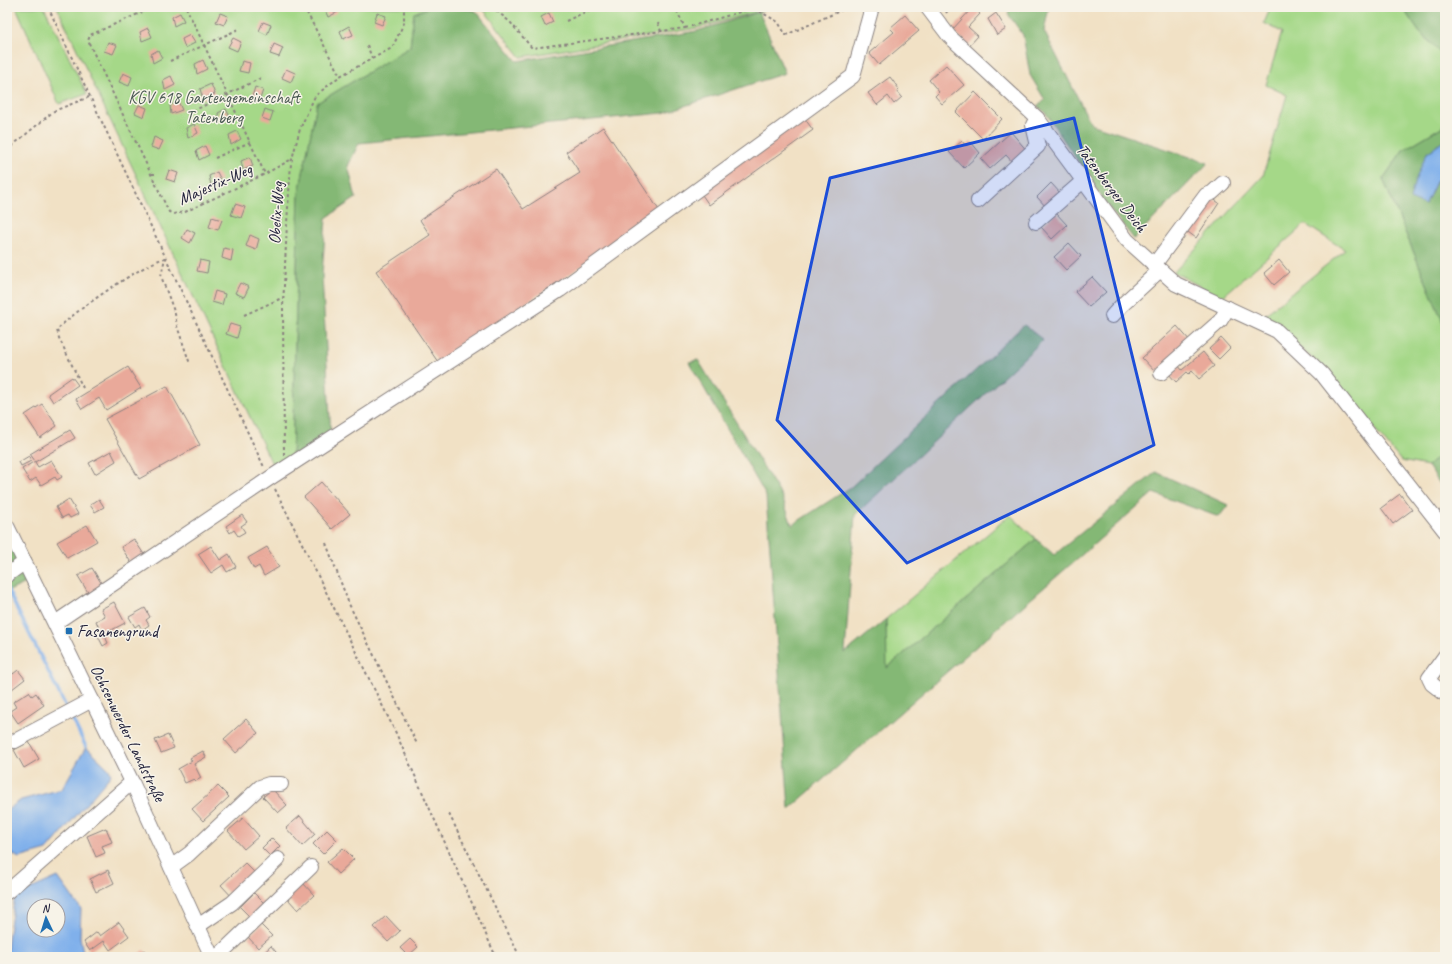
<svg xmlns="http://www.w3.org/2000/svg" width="1452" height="964" font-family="Caveat,sans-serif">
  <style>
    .green { fill: #a5d888; stroke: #647d62 }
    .forest { fill: #84b874; stroke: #536d58 }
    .water { fill: #80b0eb; stroke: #516993; fill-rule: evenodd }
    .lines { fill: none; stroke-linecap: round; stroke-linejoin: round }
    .stream { stroke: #80b0eb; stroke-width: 3.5 }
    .building { fill: #e9a99a }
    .minor-casing { stroke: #8a8280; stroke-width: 16 }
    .path { stroke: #8a8280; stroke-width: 2; stroke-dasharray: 3 3; stroke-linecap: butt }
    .minor { stroke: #fff; stroke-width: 14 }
    .marked { fill: #1d4ed8; fill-opacity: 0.2; stroke: #1d4ed8; stroke-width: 3; stroke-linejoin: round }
    .poi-dot { fill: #1f6fb2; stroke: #f7f3e8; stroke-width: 1.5 }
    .labels { text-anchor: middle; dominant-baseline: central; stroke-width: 3; stroke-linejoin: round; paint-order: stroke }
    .park-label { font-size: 17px; fill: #495952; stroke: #f7f3e8 }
    .street-label { font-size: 17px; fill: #22223b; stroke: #f7f3e8 }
    .poi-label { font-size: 17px; fill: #22223b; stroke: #f7f3e8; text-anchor: start }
  </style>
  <rect width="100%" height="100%" fill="#f7f3e8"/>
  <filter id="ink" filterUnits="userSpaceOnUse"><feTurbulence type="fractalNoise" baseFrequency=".025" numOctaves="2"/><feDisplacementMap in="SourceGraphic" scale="8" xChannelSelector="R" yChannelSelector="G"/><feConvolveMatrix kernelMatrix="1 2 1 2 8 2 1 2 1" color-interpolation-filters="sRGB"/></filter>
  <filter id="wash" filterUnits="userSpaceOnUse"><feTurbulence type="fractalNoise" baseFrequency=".012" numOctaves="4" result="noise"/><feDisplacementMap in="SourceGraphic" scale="16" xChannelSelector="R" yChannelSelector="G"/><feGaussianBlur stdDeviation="0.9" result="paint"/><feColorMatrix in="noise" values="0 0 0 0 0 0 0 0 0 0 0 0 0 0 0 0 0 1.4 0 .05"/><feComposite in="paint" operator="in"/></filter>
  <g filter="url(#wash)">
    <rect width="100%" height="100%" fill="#f1e1c5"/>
    <g class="green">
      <polygon points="16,7 44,7 87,94 59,104"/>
      <polygon points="57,7 430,7 414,13 410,47 317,103 299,193 292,461 273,466"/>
      <polygon points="485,7 753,7 756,12 697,28 521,57 483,9"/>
      <polygon points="1271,7 1402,7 1420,33 1445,56 1445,125 1403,150 1383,179 1445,327 1445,450 1428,466 1401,461 1324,368 1262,317 1345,250 1305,224 1221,298 1174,272 1263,176 1287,95 1266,85 1282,32 1264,23"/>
      <polygon points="1010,515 1036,539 886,669 886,619"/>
    </g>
    <g class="forest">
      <polygon points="430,7 454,7 476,11 517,61 697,31 759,12 757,7 772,7 759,12 785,73 663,113 359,143 348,166 356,198 326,218 322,276 331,436 292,461 299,193 317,103 410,47 414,13"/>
      <polygon points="1010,7 1049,7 1044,31 1091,124 1208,163 1134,239 1107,205 1045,112 1037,106 1045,100 1030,75 1023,35 1008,14"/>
      <polygon points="1402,7 1445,7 1445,56 1420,33"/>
      <polygon points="1445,125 1445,140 1427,153 1425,205 1437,180 1445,170 1445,327 1383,179 1403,150"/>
      <polygon points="1024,325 1043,340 855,515 845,653 886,619 887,668 1036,539 1054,555 1156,472 1228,505 1219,517 1153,493 789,809 766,496 689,362 698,360 782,497 792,525 851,487"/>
      <polygon points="1445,450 1445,486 1442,487 1428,466"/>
      <polygon points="7,535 30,581 7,592"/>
    </g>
    <g class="water">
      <polygon points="1445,140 1445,170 1437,180 1425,205 1410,199 1415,181 1427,153"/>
      <polygon points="86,747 109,769 111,775 47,850 19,858 7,851 7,810 21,800 62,789"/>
      <path d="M58,877L81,909L80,937L84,957H7C7,937 12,916 15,896ZM34,906H58V930H34Z"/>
    </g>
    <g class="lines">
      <g class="stream">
        <polyline points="7,589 67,709"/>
        <polyline points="70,714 86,747"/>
      </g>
    </g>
    <g id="blocks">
      <g class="building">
        <polygon points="328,7 335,7 338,12 328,17 324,8"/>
        <polygon points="973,7 980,14 968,27 978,36 969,46 952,30"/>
        <polygon points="180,13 184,21 174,26 172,17"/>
        <polygon points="220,13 228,16 224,25 216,22"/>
        <polygon points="377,13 386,16 382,25 374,22"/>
        <polygon points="549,13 553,22 545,26 541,17"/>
        <polygon points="996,13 1006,29 997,35 988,19"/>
        <polygon points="905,15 919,31 879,65 869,53 894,32 890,28"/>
        <polygon points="263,22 271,25 267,35 259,31"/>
        <polygon points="349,26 353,35 343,39 340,31"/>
        <polygon points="148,28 152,37 142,41 140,32"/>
        <polygon points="190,35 195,43 185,48 182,39"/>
        <polygon points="233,38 241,42 237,51 228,47"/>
        <polygon points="108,42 117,45 113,54 104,51"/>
        <polygon points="274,44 283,48 279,57 270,54"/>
        <polygon points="158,50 162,58 153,63 151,54"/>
        <polygon points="203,60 207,69 197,74 195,64"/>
        <polygon points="242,61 250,63 248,73 239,71"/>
        <polygon points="946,65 964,85 942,104 935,96 939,92 929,80"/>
        <polygon points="286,69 295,73 291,82 282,78"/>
        <polygon points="123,73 132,77 129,86 119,82"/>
        <polygon points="171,76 175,85 165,90 163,80"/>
        <polygon points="890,77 899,89 897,91 902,97 894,104 888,96 877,105 868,93"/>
        <polygon points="211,84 215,94 203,99 200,89"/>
        <polygon points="255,87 263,90 260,99 252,97"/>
        <polygon points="975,92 1002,119 983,139 956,112"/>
        <polygon points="178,101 182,110 171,114 170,105"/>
        <polygon points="139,105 147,108 144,117 135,113"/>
        <polygon points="226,109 230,117 220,122 218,113"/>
        <polygon points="265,109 273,112 270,121 262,118"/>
        <polygon points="802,115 813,130 709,205 698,189"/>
        <polygon points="194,124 198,133 188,138 186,128"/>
        <polygon points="603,127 661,213 438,362 376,271 430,235 420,220 496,169 523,209 580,173 566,152"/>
        <polygon points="237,131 241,139 231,145 229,135"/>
        <polygon points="1011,132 1028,152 1014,164 1006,155 990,169 981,159"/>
        <polygon points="154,137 163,141 159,150 151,147"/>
        <polygon points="962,141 966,146 971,142 980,153 964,168 949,152"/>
        <polygon points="205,146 209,155 199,160 196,151"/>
        <polygon points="250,157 253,166 243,170 241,161"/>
        <polygon points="169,170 178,173 175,182 166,179"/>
        <polygon points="217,172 221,180 211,185 209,176"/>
        <polygon points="1051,183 1061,194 1047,208 1037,197"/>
        <polygon points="1209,196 1219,203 1196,238 1184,229"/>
        <polygon points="235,204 245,207 241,218 231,215"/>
        <polygon points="1056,213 1067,225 1052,239 1041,227"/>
        <polygon points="212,217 222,220 218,230 209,227"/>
        <polygon points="187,229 195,233 190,243 182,238"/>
        <polygon points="250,235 259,239 256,250 246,246"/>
        <polygon points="1069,243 1081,256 1066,270 1054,257"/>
        <polygon points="224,248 233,250 231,261 222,258"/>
        <polygon points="200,260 209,262 207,273 197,271"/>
        <polygon points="1279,260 1289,272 1274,285 1264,273"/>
        <polygon points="1092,277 1106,292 1089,307 1075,292"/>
        <polygon points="240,283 249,287 244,297 235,293"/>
        <polygon points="215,291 225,294 222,305 212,302"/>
        <polygon points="230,324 240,327 237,338 226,334"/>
        <polygon points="1177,326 1191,342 1156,373 1142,358"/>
        <polygon points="1221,338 1230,348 1219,359 1209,349"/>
        <polygon points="1203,352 1214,366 1199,379 1192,371 1189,374 1187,372 1176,382 1168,373 1178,365 1182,370"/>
        <polygon points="128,367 141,388 106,410 99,398 82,409 76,399"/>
        <polygon points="72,377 78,385 53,402 48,394"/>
        <polygon points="167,386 200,445 139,479 105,419"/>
        <polygon points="42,404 57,426 40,438 25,415"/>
        <polygon points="70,430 75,438 35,462 38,467 51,460 62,477 57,480 55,477 41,485 36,478 30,482 22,469 35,461 30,454"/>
        <polygon points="111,451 116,461 95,474 89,463"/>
        <polygon points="29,456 31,461 21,466 19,462"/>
        <polygon points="321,482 350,514 332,529 304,497"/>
        <polygon points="1400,494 1412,510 1393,524 1381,508"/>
        <polygon points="69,499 78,514 70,518 68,515 62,518 56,507"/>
        <polygon points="99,499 104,507 95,512 90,505"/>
        <polygon points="1445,506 1445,520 1437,513"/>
        <polygon points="242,515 247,522 241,526 245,532 238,536 234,530 230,533 226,526"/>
        <polygon points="87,525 97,541 67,558 57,542"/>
        <polygon points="134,539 145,556 132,564 121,547"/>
        <polygon points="211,546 220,560 229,554 236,567 227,572 223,565 211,573 198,554"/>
        <polygon points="267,547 279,567 264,576 259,566 254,569 248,558"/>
        <polygon points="92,568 103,586 89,594 78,576"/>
        <polygon points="114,602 125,623 104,634 108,643 103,646 95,630 99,628 96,621 105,616 101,609"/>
        <polygon points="145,608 150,617 146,620 149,625 142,630 139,624 135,627 129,617"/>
        <polygon points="7,667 13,674 18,670 25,679 7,693"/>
        <polygon points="29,692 32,696 36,693 44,705 18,723 10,711 16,707 13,702"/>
        <polygon points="246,719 258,733 236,753 224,739"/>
        <polygon points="168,735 174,748 161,753 155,740"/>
        <polygon points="29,742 39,759 24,768 14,750"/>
        <polygon points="203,751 206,757 194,764 201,778 196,781 194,779 185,783 178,769 192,761 190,758"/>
        <polygon points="218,786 229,797 203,821 192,809"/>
        <polygon points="272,789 287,805 278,813 263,797"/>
        <polygon points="300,816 315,834 302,846 286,828"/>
        <polygon points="243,818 259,836 244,849 228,831"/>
        <polygon points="106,828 112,842 102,846 105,853 96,857 87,836"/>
        <polygon points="327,830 337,840 323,854 313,844"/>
        <polygon points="272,838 280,846 270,856 262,848"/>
        <polygon points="343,848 354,859 338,874 327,862"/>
        <polygon points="245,863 255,873 234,899 221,885"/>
        <polygon points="108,870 114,883 96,892 90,879"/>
        <polygon points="303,883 314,895 298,910 287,898"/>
        <polygon points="254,893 265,904 251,918 240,907"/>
        <polygon points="386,916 400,931 388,942 374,927"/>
        <polygon points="119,922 129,936 110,950 104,941 90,951 84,942 97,932 100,936"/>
        <polygon points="261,925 272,936 258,948 248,937"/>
        <polygon points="410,939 418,947 408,956 410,957 400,957 405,953 400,948"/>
        <polygon points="271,946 280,957 259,957"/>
        <polygon points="144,950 149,957 134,957"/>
      </g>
    </g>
  </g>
  <g filter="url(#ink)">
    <use href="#blocks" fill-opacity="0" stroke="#8a8280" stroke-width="1"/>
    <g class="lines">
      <defs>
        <g id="minor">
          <polyline points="927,7 949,36 1037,118 1127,240 1176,284 1277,331 1322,374 1445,531"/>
          <polyline points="978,201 1038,146 1033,125 1037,118"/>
          <polyline points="1036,222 1083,181"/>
          <polyline points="1154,265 1206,195 1212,193 1223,183"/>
          <polyline points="1112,316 1122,305 1160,270"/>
          <polyline points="1161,373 1220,321 1228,308"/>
          <polyline points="7,526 132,782 212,957"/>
          <polyline points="7,575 25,562"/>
          <polyline points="55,623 270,478 560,290 853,76 872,7"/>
          <polyline points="1445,656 1429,678 1432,684 1445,694"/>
          <polyline points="15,741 92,700"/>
          <polyline points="171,867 189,854 260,787 269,784 281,784"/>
          <polyline points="7,892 132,782"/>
          <polyline points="198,926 232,903 278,859"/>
          <polyline points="217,957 311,867"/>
        </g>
      </defs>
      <use href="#minor" class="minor-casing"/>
      <g class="path">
        <polyline points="48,7 264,467"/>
        <polyline points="154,7 90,35 88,41 169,212 173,214 185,212 265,174 292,159"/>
        <polyline points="186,7 265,174"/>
        <polyline points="304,7 340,76"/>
        <polyline points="492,7 510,22 532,48 685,28 675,7"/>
        <polyline points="946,13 950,7"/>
        <polyline points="566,21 596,7"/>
        <polyline points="658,23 661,31"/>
        <polyline points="685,28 754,8 778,22 786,35 844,9 860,8"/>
        <polyline points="367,45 372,58"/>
        <polyline points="170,61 239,29"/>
        <polyline points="193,111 263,77"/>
        <polyline points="7,150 54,111 89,97"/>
        <polyline points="215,158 250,142"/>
        <polyline points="152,174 157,174"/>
        <polyline points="244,315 284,297"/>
        <path d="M83,388L59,338L57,330C71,313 145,263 165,258L161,276L175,314L177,326L190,364"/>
        <polyline points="284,455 283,307 287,223 291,163 300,129 315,96 340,76 392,48 404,23 404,7"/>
        <polyline points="275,489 395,731 496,957"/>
        <polyline points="326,543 349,604 417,744"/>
        <polyline points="449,814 520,957"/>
      </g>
      <use href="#minor" class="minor"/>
    </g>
  </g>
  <path class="marked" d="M1074,118L1154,445L907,563L777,420L830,178Z"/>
  <rect class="poi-dot" x="65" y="627" width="8" height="8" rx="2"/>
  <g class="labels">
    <g class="park-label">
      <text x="214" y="97">KGV 618 Gartengemeinschaft<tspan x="214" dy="20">Tatenberg</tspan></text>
    </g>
    <g class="street-label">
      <text transform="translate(215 184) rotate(-24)">Majestix-Weg</text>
      <text transform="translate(1112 188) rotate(53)">Tatenberger Deich</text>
      <text transform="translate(276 213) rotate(-87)">Obelix-Weg</text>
      <text transform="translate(128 733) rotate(64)">Ochsenwerder Landstraße</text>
    </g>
    <g class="poi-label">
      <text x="77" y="631">Fasanengrund</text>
    </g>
  </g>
  <rect width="1452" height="964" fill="none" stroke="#f7f3e8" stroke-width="24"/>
  <g transform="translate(46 918) rotate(356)"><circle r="19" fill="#f7f3e8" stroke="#a29fa3"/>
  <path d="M0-3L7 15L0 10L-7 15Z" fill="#1f6fb2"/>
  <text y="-6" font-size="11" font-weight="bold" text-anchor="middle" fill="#22223b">N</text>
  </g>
</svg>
